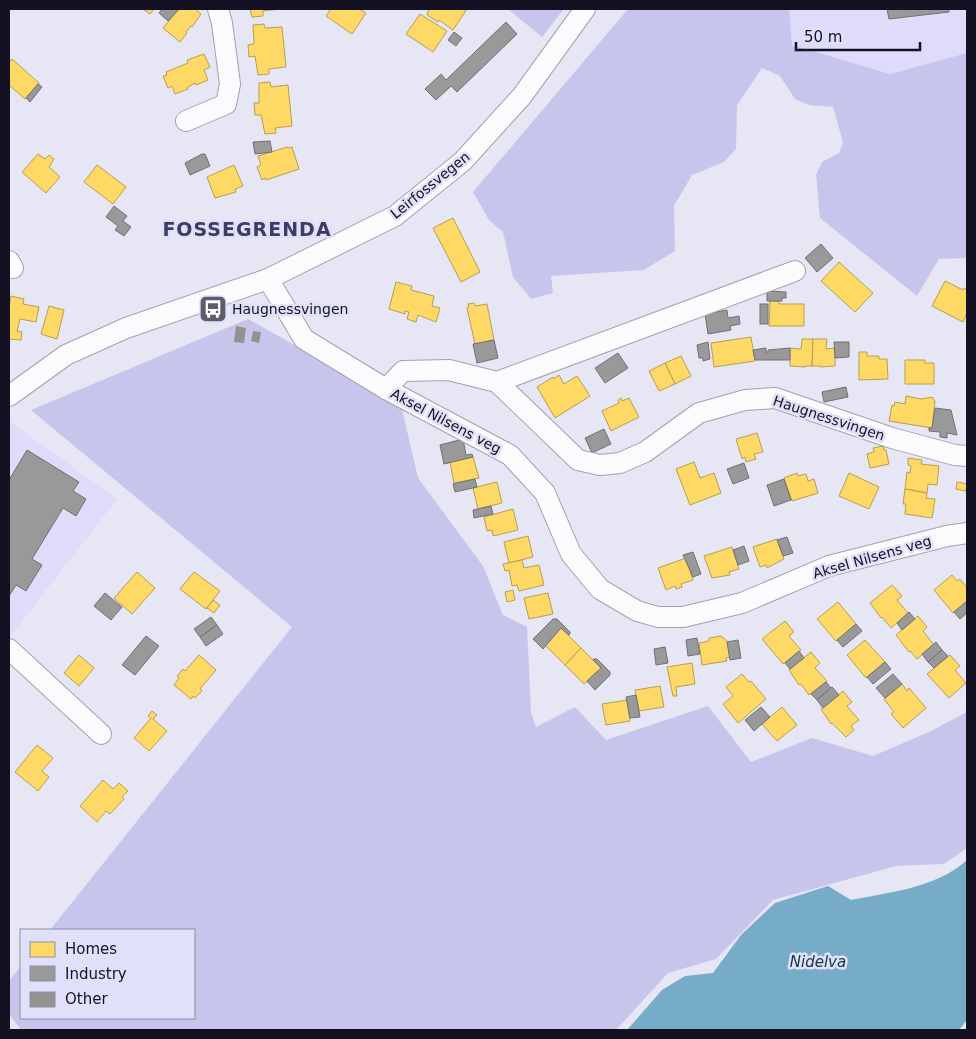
<svg xmlns="http://www.w3.org/2000/svg" width="976" height="1039" font-family="'DejaVu Sans',sans-serif">
  <style>
    .built { fill: #dedcfa }
    .green { fill: #c8c5ed }
    .water { fill: #76acc7 }
    .homes { fill: #ffd966; stroke: #b89d52 }
    .industry { fill: #999; stroke: #717075 }
    .building { fill: #93928c }
    .lines { fill: none; stroke-linecap: round; stroke-linejoin: round }
    .minor-casing { stroke: #a2a1af; stroke-width: 22 }
    .minor { stroke: #fbfbfe; stroke-width: 20 }
    .labels { text-anchor: middle; dominant-baseline: central; stroke-width: 5; stroke-linejoin: round; paint-order: stroke }
    .street-label { font-size: 14px; fill: #141222; stroke: #e1e0fb }
    .poi-label { font-size: 14px; fill: #141222; stroke: #e1e0fb; text-anchor: start }
    .water-label { font-size: 15px; font-style: italic; fill: #123644; stroke: #e1e0fb }
    .district-label { font-size: 19px; font-weight: bold; letter-spacing: 1px; fill: #403c61; stroke: #e1e0fb }
  </style>
  <rect width="100%" height="100%" fill="#e7e6f5"/>
  <g class="built">
    <polygon points="789,9 967,9 967,53 890,74 791,45"/>
    <polygon points="9,421 117,499 9,638"/>
  </g>
  <g class="green">
    <polygon points="508,9 564,9 542,37"/>
    <polygon points="628,9 789,9 792,45 890,74 967,53 967,258 939,259 917,296 820,218 816,175 822,162 839,153 843,142 833,107 809,105 795,99 780,76 762,68 737,105 736,149 724,162 692,175 674,206 675,251 644,270 551,276 553,293 531,299 513,277 503,232 489,220 473,192"/>
    <polygon points="248,319 401,405 418,478 483,566 503,615 527,627 531,712 536,727 575,707 606,740 708,706 751,762 812,738 873,756 929,732 967,712 967,848 944,864 896,866 773,900 716,959 668,973 616,1030 21,1030 9,1014 9,981 21,966 21,1018 194,1018 194,930 50,930 292,627 31,410"/>
  </g>
  <path class="water" d="M967,860V1020L959,1030H627L662,990L685,976L713,973L741,935L775,903L828,886L851,900C891,892 936,888 967,860Z"/>
  <g class="homes">
    <polygon points="143,9 154,9 150,14"/>
    <polygon points="179,9 195,9 201,14 192,27 191,26 186,32 187,33 180,42 163,28"/>
    <polygon points="250,9 280,9 263,11 263,16 252,17"/>
    <polygon points="331,9 359,9 366,13 352,34 326,16"/>
    <polygon points="429,9 467,9 453,30 439,20 438,22 427,15"/>
    <polygon points="420,14 447,31 433,52 406,34"/>
    <polygon points="264,24 265,28 282,27 286,67 269,69 269,74 258,75 255,56 249,57 248,45 254,44 253,25"/>
    <polygon points="204,54 210,67 204,70 208,80 196,85 195,83 188,87 188,89 175,94 172,86 168,88 163,76 167,75 166,72 188,63 187,60"/>
    <polygon points="12,59 39,83 25,99 9,85 9,63"/>
    <polygon points="270,82 271,87 288,85 292,126 275,128 276,133 265,134 261,115 255,115 254,103 259,103 259,83"/>
    <polygon points="287,147 288,148 292,147 299,169 266,180 265,178 262,180 257,167 261,165 258,156"/>
    <polygon points="38,154 45,159 49,155 54,159 49,167 60,177 46,193 22,172"/>
    <polygon points="97,165 126,187 113,204 84,182"/>
    <polygon points="234,165 243,186 235,189 236,192 215,198 207,177"/>
    <polygon points="453,218 480,272 461,282 433,228"/>
    <polygon points="839,262 873,293 855,312 821,281"/>
    <polygon points="945,281 963,290 964,288 967,290 967,313 963,322 932,306"/>
    <polygon points="396,282 412,286 411,290 434,296 432,306 440,308 436,322 418,315 416,322 407,319 409,312 405,311 405,314 389,309"/>
    <polygon points="11,296 24,299 23,304 39,307 36,322 20,319 17,331 22,332 21,340 9,339 9,307"/>
    <polygon points="770,301 779,301 779,304 804,304 804,326 769,326"/>
    <polygon points="474,303 475,306 487,304 494,340 475,344 467,308 469,307 468,304"/>
    <polygon points="49,306 64,310 57,339 41,334"/>
    <polygon points="751,337 755,361 714,367 711,343"/>
    <polygon points="802,339 813,339 812,366 805,366 805,367 790,366 790,348 801,349"/>
    <polygon points="813,339 827,339 826,349 835,348 835,366 820,367 820,366 812,366"/>
    <polygon points="859,352 867,352 867,356 879,356 879,359 887,359 888,379 859,380"/>
    <polygon points="681,356 691,376 675,384 665,363"/>
    <polygon points="905,360 925,360 925,363 934,363 934,384 905,384"/>
    <polygon points="665,363 675,384 659,391 649,371"/>
    <polygon points="559,375 564,384 577,376 590,396 555,418 537,387 553,377 554,379"/>
    <polygon points="906,396 921,399 932,397 935,401 932,428 889,421 892,405 894,406 895,402 905,404"/>
    <polygon points="621,398 622,401 629,398 639,417 611,431 602,411 619,403 618,400"/>
    <polygon points="757,433 763,452 754,454 756,459 746,462 745,457 742,459 736,439"/>
    <polygon points="883,446 884,450 886,450 889,464 870,468 867,454 874,452 873,448"/>
    <polygon points="473,457 479,478 454,483 450,462"/>
    <polygon points="908,458 922,460 921,464 939,466 937,485 928,484 927,493 905,489 907,472 910,473 911,466 908,465"/>
    <polygon points="694,462 700,478 714,473 721,493 690,505 676,469"/>
    <polygon points="797,473 798,476 806,474 808,481 814,479 818,493 792,501 784,478"/>
    <polygon points="849,473 879,487 869,509 839,496"/>
    <polygon points="497,482 502,503 478,509 473,488"/>
    <polygon points="957,482 967,484 966,491 956,489"/>
    <polygon points="905,489 927,493 926,498 935,499 932,518 905,514 906,504 903,504"/>
    <polygon points="513,509 518,530 493,536 492,530 487,531 484,517"/>
    <polygon points="528,536 533,557 509,563 504,542"/>
    <polygon points="777,539 784,559 767,568 766,565 760,567 753,547"/>
    <polygon points="732,547 739,569 729,572 730,575 712,578 704,556"/>
    <polygon points="686,558 693,580 681,584 682,587 676,589 675,586 666,590 658,568"/>
    <polygon points="522,560 524,568 539,565 544,585 519,591 517,585 512,586 509,570 505,571 503,564"/>
    <polygon points="137,572 155,588 132,614 114,598"/>
    <polygon points="194,572 220,591 206,609 180,589"/>
    <polygon points="952,575 957,581 960,579 967,588 967,601 953,613 934,590"/>
    <polygon points="892,585 902,596 897,600 908,613 891,628 882,617 881,618 870,603"/>
    <polygon points="513,590 515,600 507,602 505,592"/>
    <polygon points="548,593 553,614 529,619 524,598"/>
    <polygon points="213,600 220,605 214,613 207,608"/>
    <polygon points="838,602 856,624 836,641 817,619"/>
    <polygon points="918,616 927,627 923,631 934,645 917,659 910,651 909,652 896,635"/>
    <polygon points="785,621 794,632 789,636 801,650 783,664 762,639"/>
    <polygon points="561,628 581,648 565,665 545,645"/>
    <polygon points="721,636 727,641 730,657 726,658 727,661 702,665 699,643 709,641 709,638"/>
    <polygon points="865,640 885,662 866,678 847,655"/>
    <polygon points="581,648 601,668 584,684 565,665"/>
    <polygon points="811,652 820,663 815,668 827,681 809,695 801,684 799,685 789,670"/>
    <polygon points="79,655 94,668 79,686 64,673"/>
    <polygon points="199,655 216,670 200,689 202,691 195,698 193,696 191,699 174,685 179,678 177,676 183,669 185,671"/>
    <polygon points="950,655 960,666 955,670 966,683 949,698 927,674"/>
    <polygon points="692,663 695,684 676,687 677,696 673,696 667,667"/>
    <polygon points="742,674 749,682 751,681 766,699 738,723 723,704 733,696 726,687"/>
    <polygon points="902,684 907,691 909,688 926,708 903,728 891,714 894,712 884,699"/>
    <polygon points="660,686 664,707 639,711 635,690"/>
    <polygon points="843,691 852,702 847,706 859,720 851,726 854,730 846,737 832,723 831,724 821,709"/>
    <polygon points="627,700 630,721 606,725 602,704"/>
    <polygon points="782,707 797,725 777,741 762,724"/>
    <polygon points="152,711 157,715 153,719 167,731 149,751 134,738 151,718 148,716"/>
    <polygon points="37,745 53,758 42,771 49,777 38,791 15,772"/>
    <polygon points="103,780 113,789 119,783 128,791 122,797 124,799 110,814 106,811 97,822 80,806"/>
  </g>
  <g class="industry">
    <polygon points="162,9 179,9 168,21 159,13"/>
    <polygon points="887,9 949,9 949,12 889,19"/>
    <polygon points="506,22 517,34 457,92 451,86 436,100 425,89 441,74 446,80"/>
    <polygon points="454,32 462,38 456,46 448,40"/>
    <polygon points="38,84 42,87 30,102 26,98"/>
    <polygon points="270,141 272,152 255,154 253,142"/>
    <polygon points="202,154 205,154 210,166 190,175 185,163"/>
    <polygon points="114,206 127,216 123,221 131,227 124,236 115,230 118,226 106,217"/>
    <polygon points="821,244 833,258 817,272 805,258"/>
    <polygon points="767,291 786,292 786,298 782,298 782,301 767,301"/>
    <rect x="760" y="304" width="8" height="20"/>
    <polygon points="727,310 728,318 739,316 740,324 730,326 731,330 708,334 705,314"/>
    <polygon points="494,340 498,358 477,363 473,344"/>
    <polygon points="708,342 710,359 703,361 703,358 699,358 697,345"/>
    <polygon points="834,342 849,342 849,357 835,358"/>
    <polygon points="766,348 766,352 768,352 768,350 790,348 790,360 755,360 753,350"/>
    <polygon points="618,353 628,368 605,383 595,368"/>
    <polygon points="846,387 848,397 824,402 822,392"/>
    <polygon points="935,408 951,410 957,435 947,433 947,438 940,437 940,432 929,431 929,428 932,428"/>
    <polygon points="604,429 611,444 592,453 585,438"/>
    <polygon points="463,439 466,455 472,454 473,457 444,464 440,445"/>
    <polygon points="27,450 79,482 73,491 86,499 76,516 63,508 32,559 42,565 26,591 16,585 9,596 9,480"/>
    <polygon points="744,463 749,478 733,484 727,469"/>
    <polygon points="475,479 477,487 455,492 453,484"/>
    <polygon points="784,479 791,500 774,506 767,485"/>
    <polygon points="491,506 493,514 474,518 473,510"/>
    <polygon points="787,537 793,553 783,556 777,540"/>
    <polygon points="744,546 749,561 738,565 733,550"/>
    <polygon points="693,552 701,574 693,577 683,555"/>
    <polygon points="105,593 122,607 111,620 94,606"/>
    <polygon points="967,601 967,613 960,619 954,612"/>
    <polygon points="909,612 915,619 902,630 897,623"/>
    <polygon points="211,617 217,625 200,637 194,629"/>
    <polygon points="553,619 557,619 570,632 570,634 569,635 561,628 543,649 533,639"/>
    <polygon points="856,624 862,631 843,647 837,640"/>
    <polygon points="217,625 223,634 206,646 200,637"/>
    <polygon points="146,636 159,646 135,675 122,665"/>
    <polygon points="697,638 700,654 688,656 686,640"/>
    <polygon points="738,640 741,658 730,660 727,642"/>
    <polygon points="936,642 942,650 928,662 922,654"/>
    <polygon points="665,647 668,663 656,665 654,649"/>
    <polygon points="942,650 948,656 934,668 928,662"/>
    <polygon points="799,651 804,658 790,669 785,663"/>
    <polygon points="594,659 597,659 610,672 610,675 595,690 587,681 601,668 593,660"/>
    <polygon points="885,662 891,669 873,684 867,677"/>
    <polygon points="893,674 902,684 885,698 876,688"/>
    <polygon points="826,682 831,688 817,700 811,694"/>
    <polygon points="832,687 839,695 823,708 817,700"/>
    <polygon points="636,695 640,717 630,718 626,697"/>
    <polygon points="761,707 770,717 754,731 745,720"/>
  </g>
  <g class="building">
    <polygon points="236,326 246,328 244,343 234,342"/>
    <polygon points="253,331 261,332 259,343 251,341"/>
  </g>
  <g class="lines">
    <defs>
      <g id="minor">
        <polyline points="186,121 226,104 230,84 222,23 218,9"/>
        <polyline points="9,261 13,268"/>
        <polyline points="268,279 304,339 386,389 510,455 545,493 571,554 600,589 637,611 658,617 683,617 742,603 829,566 947,536 967,533"/>
        <polyline points="497,382 578,460 600,465 620,463 645,452 699,413 745,400 775,398 892,438 955,455 967,456"/>
        <polyline points="386,389 403,371 449,370 497,382 795,271"/>
        <polyline points="9,396 66,355 126,328 268,279 395,216 463,161 522,96 585,9"/>
        <polyline points="9,649 101,734"/>
      </g>
    </defs>
    <use href="#minor" class="minor-casing"/>
    <use href="#minor" class="minor"/>
  </g>
  <defs>
    <symbol id="bus-square" viewBox="-11 -11 22 22"><rect x="-9" y="-9" width="18" height="18" rx="4" fill="#5e5c6c" stroke="#e1e0fb"/><path d="M-5-6H5V4H4V6H2V4H-2V6H-4V4H-5ZM-3.5-4V0h7V-4ZM-3.5 1.2v1.5H-2V1.2ZM2 1.2v1.5H3.5V1.2Z" fill="#fff"/></symbol>
  </defs>
  <g fill-rule="evenodd">
    <use href="#bus-square" x="197" y="293" width="32" height="32"/>
  </g>
  <g class="labels">
    <g class="street-label">
      <text transform="translate(430 185) rotate(-39)">Leirfossvegen</text>
      <text transform="translate(829 418) rotate(18)">Haugnessvingen</text>
      <text transform="translate(446 421) rotate(28)">Aksel Nilsens veg</text>
      <text transform="translate(872 557) rotate(-16)">Aksel Nilsens veg</text>
    </g>
    <g class="poi-label">
      <text x="232" y="309">Haugnessvingen</text>
    </g>
    <g class="water-label">
      <text x="818" y="962">Nidelva</text>
    </g>
    <g class="district-label">
      <text x="247" y="229">FOSSEGRENDA</text>
    </g>
  </g>
  <rect width="976" height="1039" fill="none" stroke="#141222" stroke-width="20"/>
  <rect x="20" y="929" width="175" height="90" fill="#e1e0fb" stroke="#8f8ea4"/>
  <rect x="30" y="942" width="25" height="15" fill="#ffd966" stroke="#8f8ea4"/>
  <text x="65" y="954" font-size="15" fill="#141222">Homes</text>
  <rect x="30" y="966" width="25" height="15" fill="#999999" stroke="#8f8ea4"/>
  <text x="65" y="979" font-size="15" fill="#141222">Industry</text>
  <rect x="30" y="992" width="25" height="15" fill="#93928c" stroke="#8f8ea4"/>
  <text x="65" y="1004" font-size="15" fill="#141222">Other</text>
  <path d="M796 42v8h124v-8" fill="none" stroke="#141222" stroke-width="2.5"/>
  <text x="804" y="42" font-size="15" fill="#141222" stroke="#e1e0fb" stroke-width="4" paint-order="stroke">50 m</text>
</svg>
